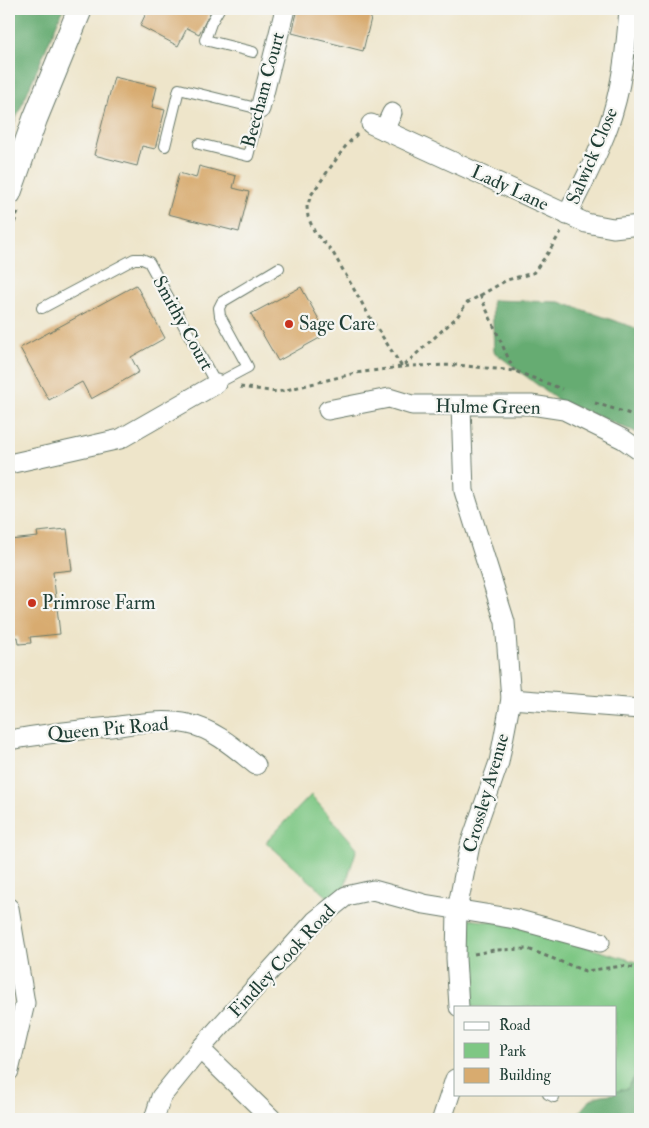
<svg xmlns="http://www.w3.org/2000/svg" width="649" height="1128" font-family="'IM FELL Double Pica',serif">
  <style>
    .green { fill: #7ec784; stroke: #4e825c }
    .forest { fill: #66ac72; stroke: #427453 }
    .building { fill: #d8ab6f }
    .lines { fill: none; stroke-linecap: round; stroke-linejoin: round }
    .service-casing { stroke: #677868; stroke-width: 12 }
    .minor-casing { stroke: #677868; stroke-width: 21 }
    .tertiary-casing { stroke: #677868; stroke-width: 26 }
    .path { stroke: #677868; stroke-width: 3; stroke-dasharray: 4 4; stroke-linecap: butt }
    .service { stroke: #fff; stroke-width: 10 }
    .minor { stroke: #fff; stroke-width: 19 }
    .tertiary { stroke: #fff; stroke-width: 24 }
    .poi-dot { fill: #c8321e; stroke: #f6f6f2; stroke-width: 2 }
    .labels { text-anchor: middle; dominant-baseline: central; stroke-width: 4.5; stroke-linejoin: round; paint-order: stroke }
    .street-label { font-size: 19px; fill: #1f3d34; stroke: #f6f6f2 }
    .poi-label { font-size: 19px; fill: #1f3d34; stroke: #f6f6f2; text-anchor: start }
  </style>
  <rect width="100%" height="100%" fill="#f6f6f2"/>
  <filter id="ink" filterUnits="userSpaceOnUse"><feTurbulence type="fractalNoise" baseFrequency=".02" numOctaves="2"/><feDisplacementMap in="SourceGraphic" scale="10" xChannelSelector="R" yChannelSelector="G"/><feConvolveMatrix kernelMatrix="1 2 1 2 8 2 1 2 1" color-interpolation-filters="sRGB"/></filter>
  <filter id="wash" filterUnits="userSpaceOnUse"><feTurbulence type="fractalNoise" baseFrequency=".0096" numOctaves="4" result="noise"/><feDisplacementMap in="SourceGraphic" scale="20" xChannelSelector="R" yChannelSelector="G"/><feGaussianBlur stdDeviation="1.12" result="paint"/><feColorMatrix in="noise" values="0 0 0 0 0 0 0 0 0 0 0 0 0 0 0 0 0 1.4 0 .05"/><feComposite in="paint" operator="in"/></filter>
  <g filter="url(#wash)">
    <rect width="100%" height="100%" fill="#eee5ca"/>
    <g class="green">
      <polygon points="311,795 357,848 345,886 329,898 266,842"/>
      <polygon points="467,919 509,924 640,963 640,1067 628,1088 615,1092 615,1007 467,1007 463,969"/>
    </g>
    <g class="forest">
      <polygon points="13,9 63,9 9,135 9,18"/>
      <polygon points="492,300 560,302 633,327 640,332 640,434 556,399 494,352"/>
      <path d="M640,1067V1119H574C588,1102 591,1094 615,1094V1092L628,1088Z"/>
    </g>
    <g id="blocks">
      <g class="building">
        <polygon points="148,9 212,9 199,34 187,28 178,46 140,26"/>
        <polygon points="298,9 367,9 373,10 363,51 292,33"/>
        <polygon points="114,77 157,87 152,107 165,110 155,149 142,146 137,166 94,155"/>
        <polygon points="199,166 236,176 233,188 249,192 239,232 168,214 179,173 196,178"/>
        <polygon points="136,285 165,338 131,357 139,372 91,399 82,382 49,400 20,348"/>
        <polygon points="301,287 327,334 278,361 251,314"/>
        <polygon points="67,529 72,570 53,572 60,634 30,637 31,643 19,644 18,637 9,638 9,536 10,540 38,537 37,532"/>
      </g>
    </g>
  </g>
  <g filter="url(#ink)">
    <use href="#blocks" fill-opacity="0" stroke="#677868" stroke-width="1"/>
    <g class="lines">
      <defs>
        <g id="service">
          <polyline points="219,9 211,23 205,40 253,52"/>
          <polyline points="165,146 179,89 260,109 248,156 199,144"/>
          <polyline points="42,308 134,259 142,259 149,262 216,384 248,367 220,316 219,308 222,302 279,268"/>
          <polyline points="548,1094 554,1097"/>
        </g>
        <g id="minor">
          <polyline points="260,109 285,9"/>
          <polyline points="371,124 384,130 392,113"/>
          <polyline points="384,130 586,223 613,228 640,225"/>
          <path d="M567,215C582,186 597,157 608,127C622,89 626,49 629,9"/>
          <polyline points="328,410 389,398 412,405 531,405 564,410 623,439 640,451"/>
          <polyline points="9,464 120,439 216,384"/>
          <polyline points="511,699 640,709"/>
          <path d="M9,740C43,734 77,730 111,727C136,724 163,718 188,724C214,729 236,749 256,765"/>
          <polyline points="9,908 25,1003 9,1071"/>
          <polyline points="459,1007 456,958 457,910 470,845 499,762 511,699 505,622 464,491 461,406"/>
          <polyline points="200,1049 272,1119"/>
          <polyline points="154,1119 161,1097 200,1049 315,921 346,896 373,890 424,904 515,919 600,942"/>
          <polyline points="442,1119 455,1079"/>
        </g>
        <polyline id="tertiary" points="9,193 35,119 80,9"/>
      </defs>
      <use href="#service" class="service-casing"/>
      <use href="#minor" class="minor-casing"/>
      <use href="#tertiary" class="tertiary-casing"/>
      <g class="path">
        <polyline points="357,134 345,147 311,195 307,207 308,217 315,233 332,251 371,319 402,367 457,317 467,303 507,280 533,273 546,256 561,232"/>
        <polyline points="9,238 18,212"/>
        <polyline points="480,295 514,371"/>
        <polyline points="240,387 278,392 356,373 409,366 457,365 515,371 562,389"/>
        <polyline points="595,403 640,417"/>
        <polyline points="474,954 494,950 528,949 585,971 623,966 640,969"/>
      </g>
      <use href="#service" class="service"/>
      <use href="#minor" class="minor"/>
      <use href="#tertiary" class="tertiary"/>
    </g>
  </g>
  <g class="poi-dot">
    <circle cx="289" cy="324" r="5"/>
    <circle cx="32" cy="603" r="5"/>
  </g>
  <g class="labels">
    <g class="street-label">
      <text transform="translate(263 90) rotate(-75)">Beecham Court</text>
      <text transform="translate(592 156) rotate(-67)">Salwick Close</text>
      <text transform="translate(510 188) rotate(25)">Lady Lane</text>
      <text transform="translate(183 323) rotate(61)">Smithy Court</text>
      <text transform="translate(488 407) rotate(1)">Hulme Green</text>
      <text transform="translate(108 729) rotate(-5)">Queen Pit Road</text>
      <text transform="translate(486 793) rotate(-74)">Crossley Avenue</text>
      <text transform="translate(282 961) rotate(-47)">Findley Cook Road</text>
    </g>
    <g class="poi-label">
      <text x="299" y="324">Sage Care</text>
      <text x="42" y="603">Primrose Farm</text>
    </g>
  </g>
  <rect width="649" height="1128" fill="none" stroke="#f6f6f2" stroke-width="30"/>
  <rect x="454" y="1006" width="162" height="90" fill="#f6f6f2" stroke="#a0aca6"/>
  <rect x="464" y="1022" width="25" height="8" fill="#ffffff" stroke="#a0aca6"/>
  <text x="499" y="1030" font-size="15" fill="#1f3d34">Road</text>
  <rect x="464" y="1043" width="25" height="15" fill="#7ec784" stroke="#a0aca6"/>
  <text x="499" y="1056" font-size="15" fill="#1f3d34">Park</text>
  <rect x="464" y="1068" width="25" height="15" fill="#d8ab6f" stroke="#a0aca6"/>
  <text x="499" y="1080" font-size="15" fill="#1f3d34">Building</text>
</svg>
